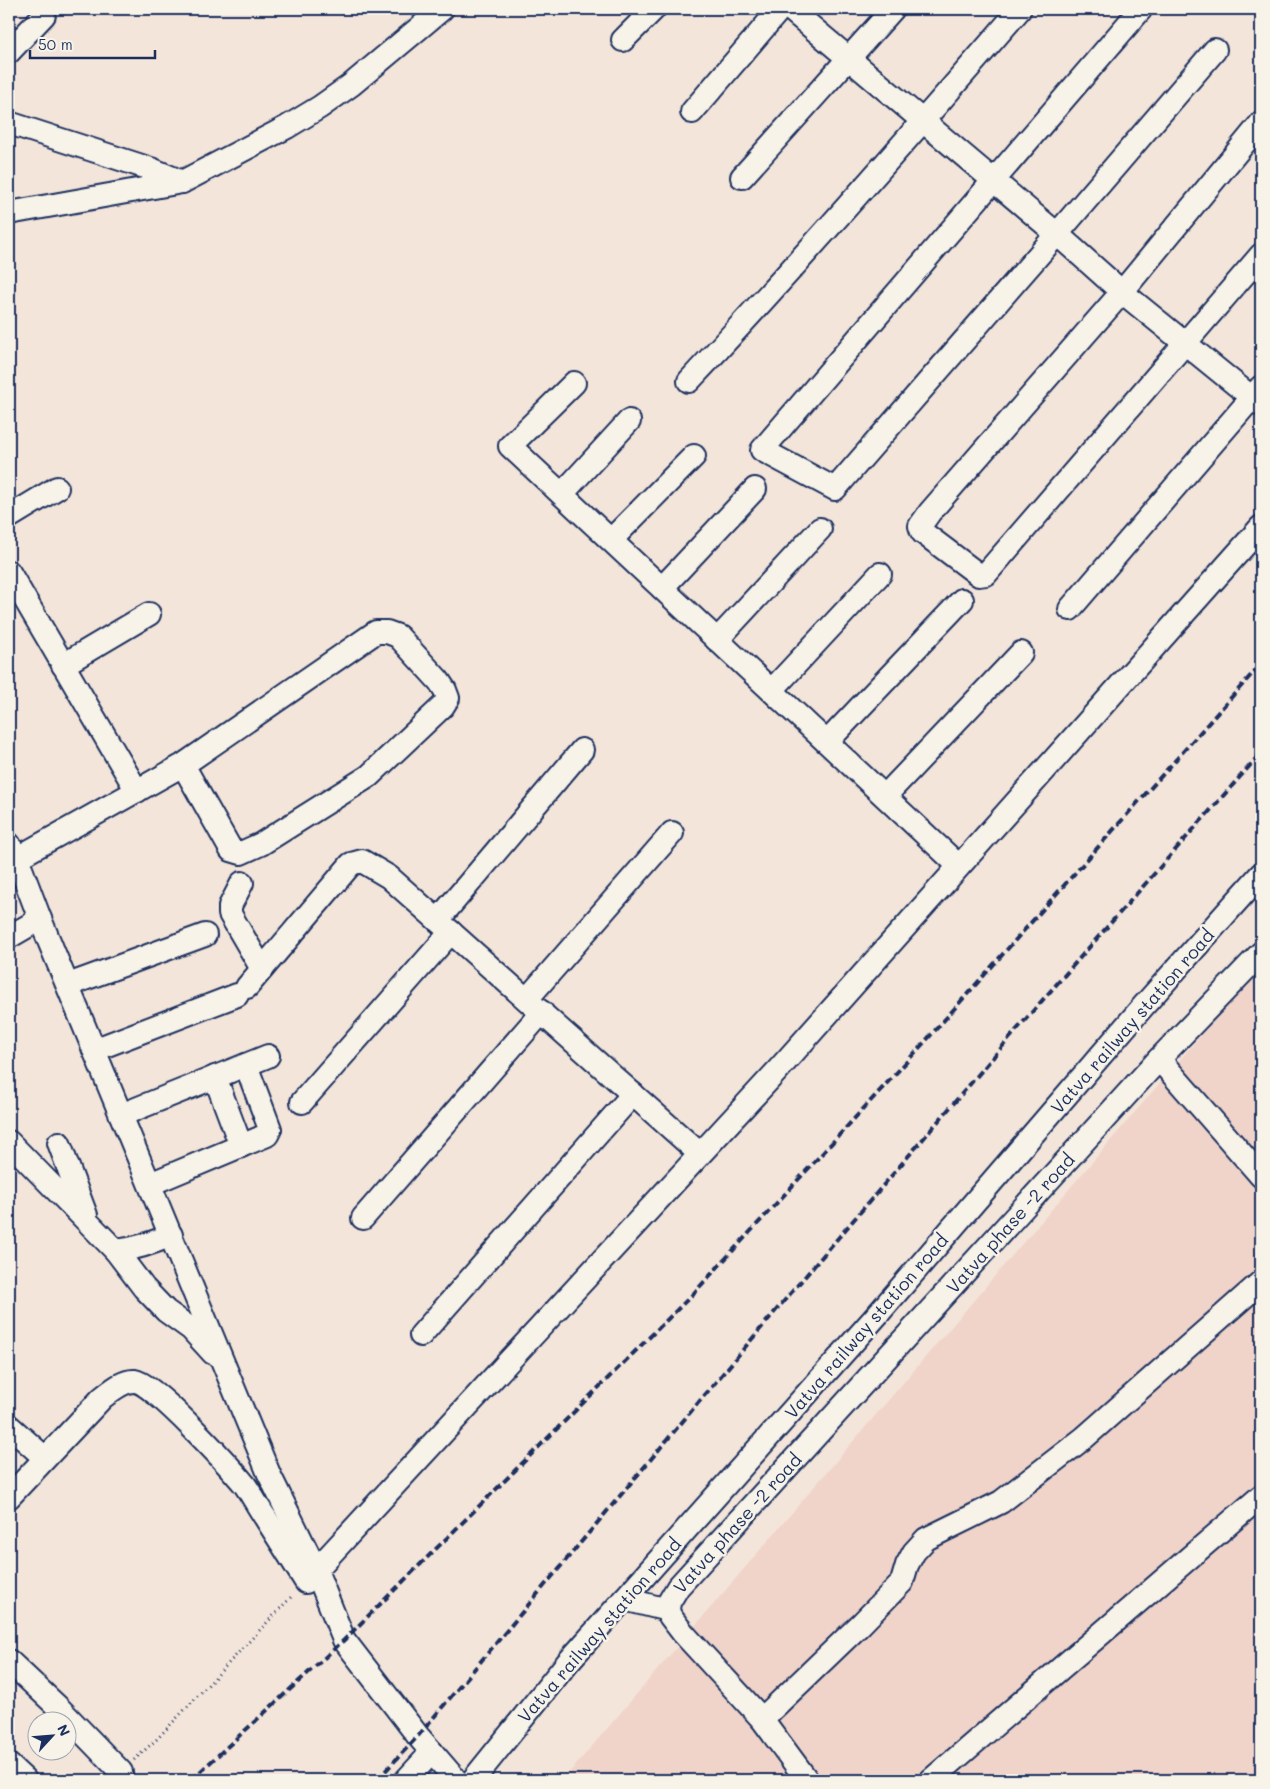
<svg xmlns="http://www.w3.org/2000/svg" width="1270" height="1789" font-family="Mali,sans-serif">
  <style>
    .built { fill: #f0d4ca }
    .lines { fill: none; stroke-linecap: round; stroke-linejoin: round }
    .minor-casing { stroke: #1b2f5e; stroke-width: 26 }
    .path { stroke: #1b2f5e; stroke-width: 3; stroke-dasharray: 1 4; stroke-linecap: butt }
    .minor { stroke: #f7f3e8; stroke-width: 22 }
    .rail { stroke: #1b2f5e; stroke-width: 4; stroke-dasharray: 8 4; stroke-linecap: butt }
    .labels { text-anchor: middle; dominant-baseline: central; stroke-width: 5; stroke-linejoin: round; paint-order: stroke }
    .street-label { font-size: 18px; fill: #1b2f5e; stroke: #f7f3e8 }
  </style>
  <rect width="100%" height="100%" fill="#f4e5da"/>
  <filter id="ink" filterUnits="userSpaceOnUse"><feTurbulence type="fractalNoise" baseFrequency=".02" numOctaves="2"/><feDisplacementMap in="SourceGraphic" scale="10" xChannelSelector="R" yChannelSelector="G"/><feConvolveMatrix kernelMatrix="1 2 1 2 8 2 1 2 1" color-interpolation-filters="sRGB"/></filter>
  <g filter="url(#ink)">
    <polygon class="built" points="1261,965 1261,1780 563,1780"/>
    <g class="lines">
      <defs>
        <g id="minor">
          <polyline points="790,9 1057,234 1122,292 1261,405"/>
          <polyline points="1141,9 762,450 835,489 1057,234 1215,50"/>
          <polyline points="623,40 654,9"/>
          <polyline points="9,52 44,15"/>
          <polyline points="692,112 780,9"/>
          <polyline points="9,123 151,169 182,182"/>
          <polyline points="1261,123 1122,292 930,512 920,526 922,532 979,575 986,574 1261,255"/>
          <polyline points="742,177 893,9"/>
          <polyline points="9,213 182,182 287,127 320,107 351,85 442,9"/>
          <path d="M689,381C802,260 912,134 1020,9"/>
          <polyline points="574,383 510,446 959,866"/>
          <polyline points="562,494 629,421"/>
          <polyline points="9,517 57,488"/>
          <polyline points="611,540 694,456"/>
          <polyline points="9,572 137,791"/>
          <polyline points="662,588 755,489"/>
          <polyline points="1070,609 1261,387"/>
          <polyline points="717,640 820,529"/>
          <polyline points="63,665 149,614"/>
          <polyline points="772,690 880,574"/>
          <polyline points="827,742 962,600"/>
          <polyline points="885,796 1021,653"/>
          <polyline points="9,844 17,858 40,919 269,1474 316,1570 344,1640 418,1736 456,1780"/>
          <polyline points="17,858 183,765 376,632 387,632 398,636 439,681 445,690 448,698 443,706 369,776 261,844 241,853 231,850 183,765"/>
          <polyline points="242,883 230,906 230,914 262,969"/>
          <polyline points="438,920 582,750"/>
          <polyline points="9,937 40,919"/>
          <polyline points="68,985 205,935"/>
          <polyline points="247,987 351,864 362,861 389,877 700,1154"/>
          <polyline points="527,999 672,833"/>
          <polyline points="94,1050 237,995"/>
          <polyline points="1159,1059 1261,1176"/>
          <polyline points="215,1077 241,1146"/>
          <polyline points="302,1102 451,932"/>
          <polyline points="121,1115 268,1056"/>
          <polyline points="9,1142 116,1251 144,1288 166,1311 191,1329 213,1353"/>
          <polyline points="59,1143 86,1215"/>
          <polyline points="150,1184 267,1135 270,1129 246,1065"/>
          <polyline points="363,1218 542,1012"/>
          <path d="M116,1251C135,1249 153,1243 171,1235"/>
          <polyline points="421,1335 633,1094"/>
          <polyline points="9,1426 45,1458"/>
          <path d="M9,1497L102,1398C111,1391 123,1380 135,1381C154,1383 230,1467 245,1485C252,1495 258,1507 265,1517C279,1539 292,1560 306,1582"/>
          <polyline points="316,1570 777,1071 1261,527"/>
          <polyline points="624,1599 668,1610"/>
          <polyline points="9,1661 59,1708 121,1772"/>
          <polyline points="762,1719 861,1624 902,1582 907,1565 914,1552 926,1539 1001,1502 1084,1438 1261,1282"/>
          <polyline points="9,1765 25,1780"/>
          <polyline points="406,1780 432,1752"/>
          <polyline points="473,1780 568,1662 878,1314 1139,1011 1261,874"/>
          <polyline points="807,1780 762,1719 683,1633 670,1616 668,1610 669,1602 678,1587 1159,1059 1261,953"/>
          <polyline points="931,1780 1261,1496"/>
        </g>
      </defs>
      <use href="#minor" class="minor-casing"/>
      <polyline class="path" points="134,1760 157,1739 293,1595"/>
      <use href="#minor" class="minor"/>
      <g class="rail">
        <polyline points="191,1780 344,1640 693,1294 922,1045 1261,664"/>
        <polyline points="377,1780 418,1736 778,1308 1032,1012 1261,753"/>
      </g>
    </g>
  </g>
  <g class="labels">
    <g class="street-label">
      <text transform="translate(1132 1021) rotate(-49)">Vatva railway station road</text>
      <text transform="translate(1010 1223) rotate(-48)">Vatva phase -2 road</text>
      <text transform="translate(866 1326) rotate(-49)">Vatva railway station road</text>
      <text transform="translate(737 1523) rotate(-48)">Vatva phase -2 road</text>
      <text transform="translate(599 1630) rotate(-49)">Vatva railway station road</text>
    </g>
  </g>
  <rect width="1270" height="1789" fill="none" stroke="#f7f3e8" stroke-width="30"/>
  <rect x="15" y="15" width="1240" height="1759" fill="none" stroke="#1b2f5e" stroke-width="2" filter="url(#ink)"/>
  <g transform="translate(52 1736) rotate(64)"><circle r="24" fill="#f7f3e8" stroke="#9fa5b1"/>
  <path d="M0-4L9 19L0 12L-9 19Z" fill="#1b2f5e"/>
  <text y="-8" font-size="14" font-weight="bold" text-anchor="middle" fill="#1b2f5e">N</text>
  </g>
  <path d="M30 50v8h125v-8" fill="none" stroke="#1b2f5e" stroke-width="2.5"/>
  <text x="38" y="50" font-size="15" fill="#1b2f5e" stroke="#f7f3e8" stroke-width="4" paint-order="stroke">50 m</text>
</svg>
